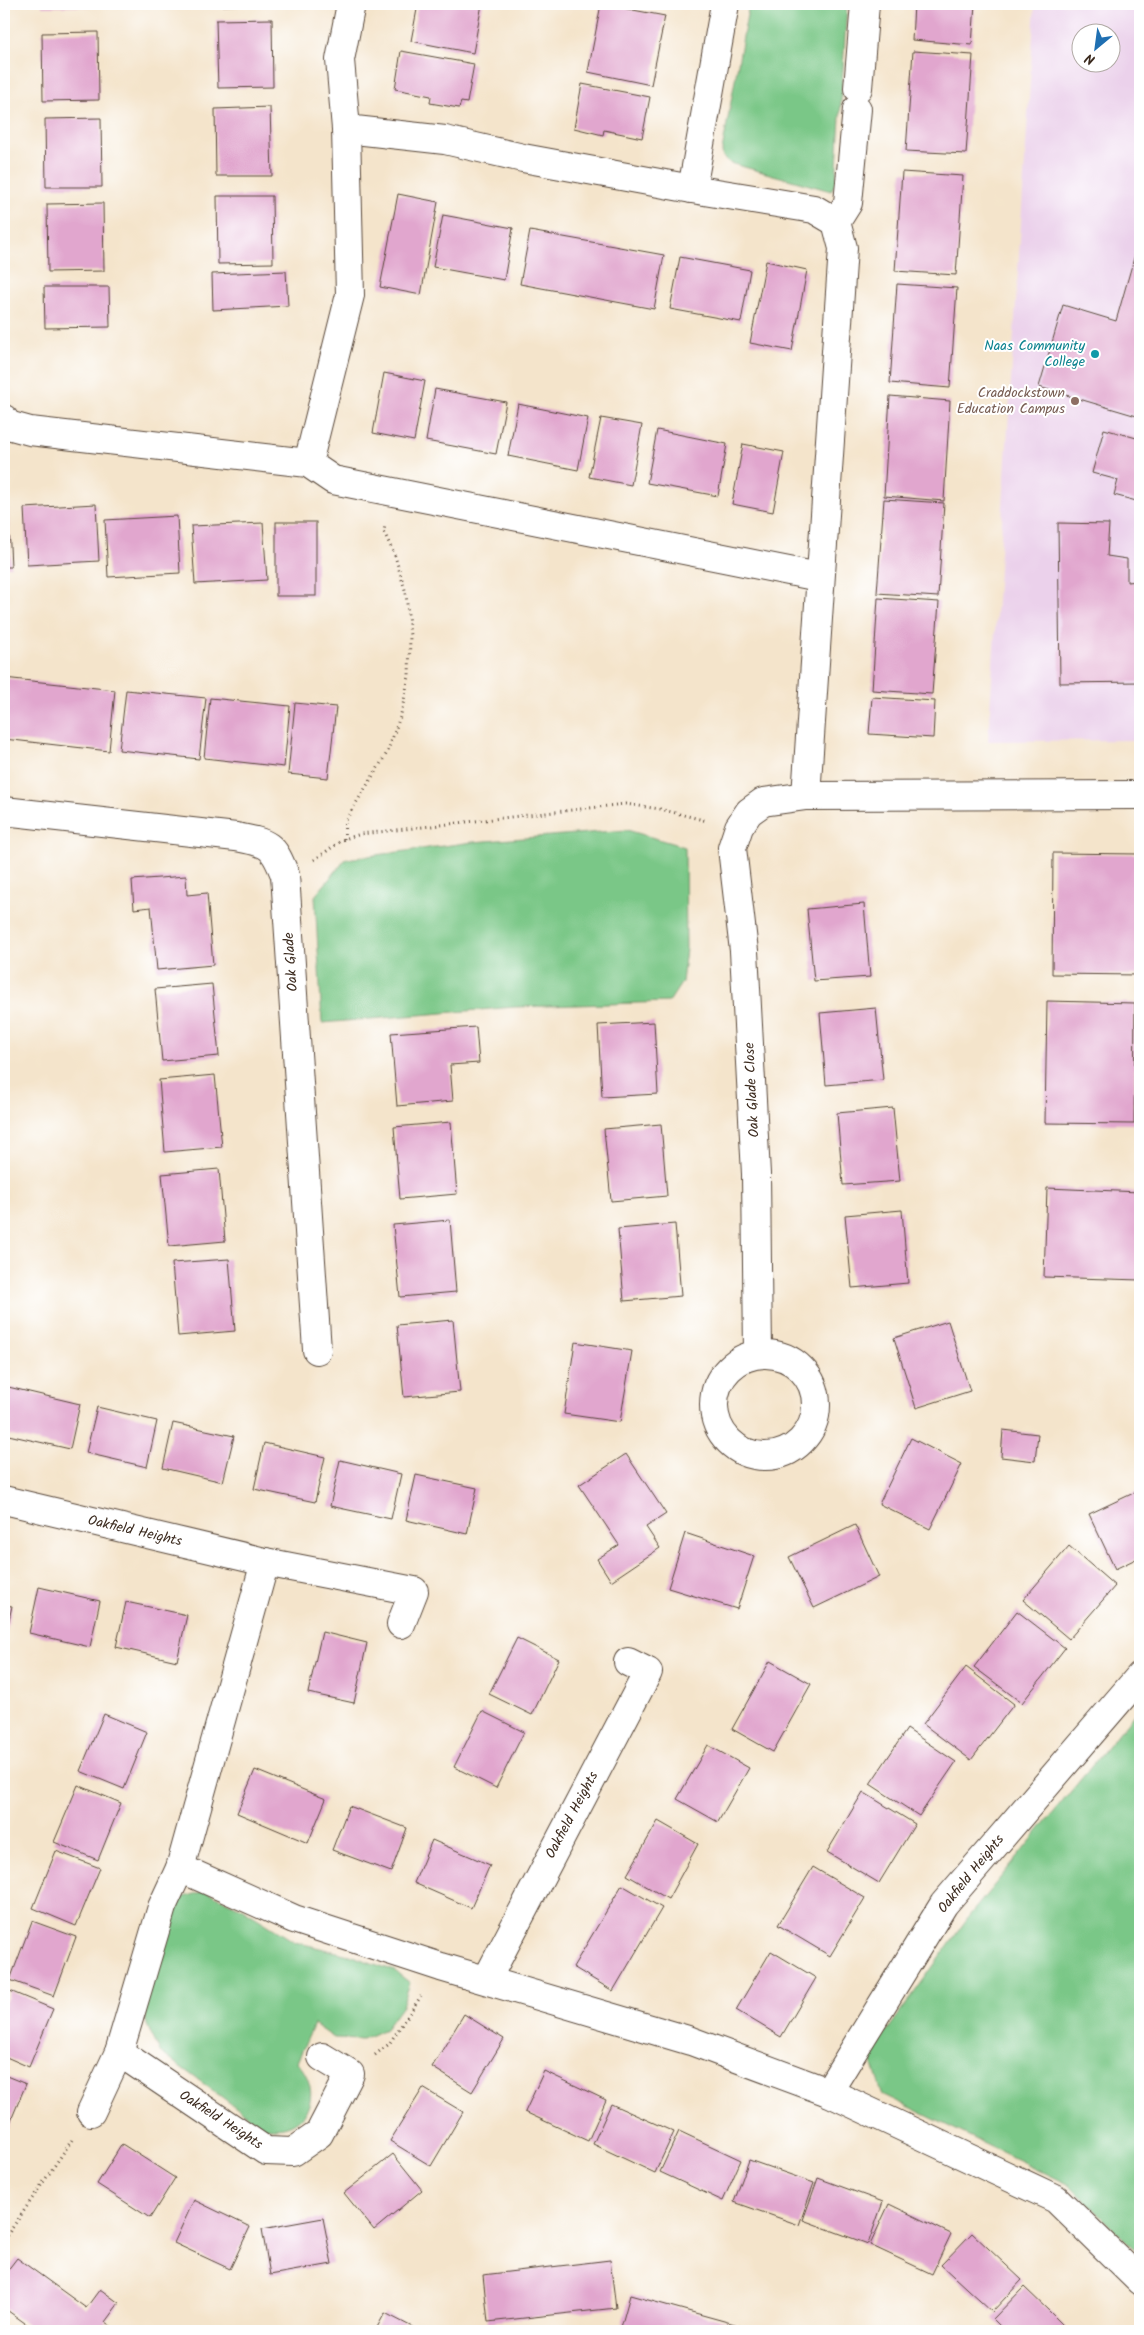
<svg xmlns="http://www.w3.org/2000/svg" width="1144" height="2335" font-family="Kalam,sans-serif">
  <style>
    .built { fill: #ebd1eb; fill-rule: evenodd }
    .green { fill: #7ac787; stroke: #5a7852 }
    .building { fill: #e1a6ce }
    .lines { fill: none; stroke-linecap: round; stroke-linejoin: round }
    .street-casing { stroke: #574638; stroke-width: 30 }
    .path { stroke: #574638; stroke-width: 3; stroke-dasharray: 1 4; stroke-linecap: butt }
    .street { stroke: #fff; stroke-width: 28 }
    .culture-dot { fill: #0f9aa8; stroke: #fff; stroke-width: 2 }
    .education-dot { fill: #8d6e63; stroke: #fff; stroke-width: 2 }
    .labels { text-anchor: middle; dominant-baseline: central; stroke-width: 4; stroke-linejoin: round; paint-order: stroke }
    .culture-label { font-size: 14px; fill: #0d838f; stroke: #fff; text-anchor: end }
    .education-label { font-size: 14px; fill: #785e54; stroke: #fff; text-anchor: end }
    .street-label { font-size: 14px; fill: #3b2a1e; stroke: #fff }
  </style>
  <rect width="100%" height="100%" fill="#fff"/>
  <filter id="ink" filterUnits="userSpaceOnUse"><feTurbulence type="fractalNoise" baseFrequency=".02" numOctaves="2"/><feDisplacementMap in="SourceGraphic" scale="10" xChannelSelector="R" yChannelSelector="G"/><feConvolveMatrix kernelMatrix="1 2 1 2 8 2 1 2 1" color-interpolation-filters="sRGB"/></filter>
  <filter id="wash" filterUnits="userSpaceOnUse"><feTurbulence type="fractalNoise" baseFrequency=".0096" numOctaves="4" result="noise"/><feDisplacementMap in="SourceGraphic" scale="20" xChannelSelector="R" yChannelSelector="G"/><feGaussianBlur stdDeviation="1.12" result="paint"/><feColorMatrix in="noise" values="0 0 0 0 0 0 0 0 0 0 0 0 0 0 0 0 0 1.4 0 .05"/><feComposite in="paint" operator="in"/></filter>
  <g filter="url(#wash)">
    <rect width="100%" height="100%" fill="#f4e4cb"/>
    <path class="built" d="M1035,4H1140V740L988,741ZM1082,32H1112V62H1082Z"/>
    <g class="green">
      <polygon points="749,4 847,4 836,182 831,191 730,163 723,157 722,151"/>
      <polygon points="627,830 685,847 686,949 682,982 669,1002 515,1007 322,1023 315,896 346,859 473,842"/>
      <polygon points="1140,1707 1140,2255 1070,2185 882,2094 870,2055 969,1916"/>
      <path d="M205,1891L241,1908L295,1942L349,1955L395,1971L410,1983L402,2006L385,2029L363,2039L334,2038L314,2024L297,2062C326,2094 306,2135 263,2127L160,2052L147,2025L143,2008L167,1918L181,1898Z"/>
    </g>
    <g id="blocks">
      <g class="building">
        <polygon points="42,4 114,4 114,6 42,7"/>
        <polygon points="208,4 268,4 268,5 208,6"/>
        <polygon points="418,4 482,4 473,53 411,41"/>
        <polygon points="601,4 665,16 651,85 588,72"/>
        <polygon points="652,4 666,4 665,7"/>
        <polygon points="914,4 975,4 972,45 912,40"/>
        <polygon points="272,19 273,87 218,88 216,20"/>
        <polygon points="98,32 99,100 43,101 42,33"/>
        <polygon points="401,51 474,64 467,103 461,102 459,108 430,103 431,96 395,89"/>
        <polygon points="913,51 973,55 966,154 906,151"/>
        <polygon points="582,84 650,97 642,138 604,130 603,135 574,128"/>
        <polygon points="270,107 272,176 216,176 215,109"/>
        <polygon points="101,118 102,187 46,187 45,119"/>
        <polygon points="902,172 963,176 956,275 895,271"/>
        <polygon points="398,194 438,202 421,295 380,287"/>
        <polygon points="217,196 272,196 273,263 218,264"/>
        <polygon points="103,203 104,271 48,272 47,204"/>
        <polygon points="443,215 513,228 504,280 433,267"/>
        <polygon points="530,231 664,255 654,309 520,284"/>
        <polygon points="1140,237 1140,417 1039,387 1063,305 1116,321"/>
        <polygon points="680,257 750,270 741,322 670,309"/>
        <polygon points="766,261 807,270 792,351 750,343"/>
        <polygon points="286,271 288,306 213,310 212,274"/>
        <polygon points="897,284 957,288 950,388 890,383"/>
        <polygon points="44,287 109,287 110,327 45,328"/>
        <polygon points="384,373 425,381 414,441 373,433"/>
        <polygon points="435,389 506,402 496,454 426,441"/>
        <polygon points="890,396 950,401 944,501 884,496"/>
        <polygon points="518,404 588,418 578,470 508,456"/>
        <polygon points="601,418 642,425 631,485 589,477"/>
        <polygon points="1104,429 1140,439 1140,502 1114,495 1118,480 1092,473"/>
        <polygon points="657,430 727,444 718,496 647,483"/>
        <polygon points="743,444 784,452 773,512 732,504"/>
        <polygon points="884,499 944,503 938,597 877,593"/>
        <polygon points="8,504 11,567 4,567 4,505"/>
        <polygon points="96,504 99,561 27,565 24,508"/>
        <polygon points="177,516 180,573 108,577 105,520"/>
        <rect x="276" y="522" width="40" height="74"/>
        <polygon points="263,523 267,580 195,584 191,526"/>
        <polygon points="1058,523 1109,524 1107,556 1127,559 1127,582 1140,581 1140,682 1060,683"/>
        <polygon points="878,598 939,602 932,694 872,690"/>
        <polygon points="4,678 115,690 109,751 4,739"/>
        <polygon points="126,690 206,698 199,759 119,750"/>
        <polygon points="872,697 935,701 933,738 869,734"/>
        <polygon points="210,698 290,706 284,767 204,758"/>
        <polygon points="295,703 336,707 328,778 288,774"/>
        <polygon points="1053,853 1140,854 1140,975 1052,974"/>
        <polygon points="186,876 187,895 207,893 213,965 157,970 151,907 134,909 132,880"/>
        <polygon points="864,904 870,977 814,981 807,909"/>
        <polygon points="212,984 219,1056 162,1061 155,989"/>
        <polygon points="1047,1001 1135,1003 1134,1124 1045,1123"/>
        <polygon points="876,1008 883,1080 826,1085 820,1013"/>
        <polygon points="654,1022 658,1094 602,1097 598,1025"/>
        <polygon points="476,1027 479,1063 450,1065 453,1101 397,1106 391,1033"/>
        <polygon points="215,1075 222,1147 165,1152 159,1080"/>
        <polygon points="893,1108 900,1181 843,1185 837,1113"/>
        <polygon points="451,1122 457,1194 400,1199 394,1127"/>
        <polygon points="661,1124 667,1196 611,1201 604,1129"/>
        <polygon points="219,1169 225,1241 169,1246 162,1174"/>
        <polygon points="1047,1188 1140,1192 1140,1280 1044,1277"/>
        <polygon points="902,1210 908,1283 852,1288 845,1215"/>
        <polygon points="450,1220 456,1292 400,1297 393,1225"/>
        <polygon points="675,1224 681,1296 624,1301 618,1229"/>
        <polygon points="229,1259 235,1331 178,1336 172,1263"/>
        <polygon points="453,1320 460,1392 404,1397 397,1325"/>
        <polygon points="948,1321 970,1391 916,1408 894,1338"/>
        <polygon points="575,1342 632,1351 620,1422 564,1414"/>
        <polygon points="4,1386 80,1404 70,1449 4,1434"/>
        <polygon points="97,1407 157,1421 147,1467 86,1453"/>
        <polygon points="173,1423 234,1436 223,1482 163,1468"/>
        <polygon points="1003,1430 1038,1434 1035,1461 1001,1457"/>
        <polygon points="911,1438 962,1464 930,1529 879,1504"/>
        <polygon points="264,1443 325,1457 315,1502 254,1489"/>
        <polygon points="626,1454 666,1514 646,1527 660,1548 611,1581 597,1559 619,1545 579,1485"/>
        <polygon points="340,1460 401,1474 391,1519 330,1506"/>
        <polygon points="416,1475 477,1488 467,1534 406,1520"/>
        <polygon points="1140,1490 1140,1557 1115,1569 1089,1514"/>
        <polygon points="855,1525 879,1577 814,1608 789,1557"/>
        <polygon points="685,1533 754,1556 737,1609 668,1588"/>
        <polygon points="1069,1546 1115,1586 1069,1639 1023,1600"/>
        <polygon points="39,1587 100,1601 90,1647 29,1633"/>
        <polygon points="126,1602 187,1615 177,1661 116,1647"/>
        <polygon points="4,1605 12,1606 5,1638 4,1638"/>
        <polygon points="1017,1611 1065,1648 1022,1703 974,1667"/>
        <polygon points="322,1632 367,1643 354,1703 308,1693"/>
        <polygon points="517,1638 559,1659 532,1715 489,1694"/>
        <polygon points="770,1661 811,1684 773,1752 732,1729"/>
        <polygon points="966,1667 1014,1704 971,1760 923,1724"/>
        <polygon points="482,1711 524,1732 496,1788 454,1767"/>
        <polygon points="104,1714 147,1732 124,1789 80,1771"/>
        <polygon points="907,1729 956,1762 919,1816 870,1784"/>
        <polygon points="708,1745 749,1768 718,1822 677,1799"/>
        <polygon points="255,1770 326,1799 308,1843 237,1813"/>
        <polygon points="78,1785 121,1803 98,1860 54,1842"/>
        <polygon points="863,1792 915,1824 879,1883 827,1852"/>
        <polygon points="349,1806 407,1828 391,1872 332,1850"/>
        <polygon points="658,1821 698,1844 668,1899 627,1875"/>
        <polygon points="432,1840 490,1865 471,1908 414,1883"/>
        <polygon points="56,1851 100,1868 76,1926 33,1908"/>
        <polygon points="813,1867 865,1898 830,1956 778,1925"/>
        <polygon points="622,1885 662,1908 613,1991 573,1967"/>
        <polygon points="32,1921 76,1937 54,1996 10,1980"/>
        <polygon points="771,1951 816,1978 781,2037 736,2010"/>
        <polygon points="10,1991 53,2009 29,2067 4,2056 4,2005"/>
        <polygon points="464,2014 504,2039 472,2092 432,2067"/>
        <polygon points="544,2071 606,2100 588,2141 525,2112"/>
        <polygon points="4,2075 26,2084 4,2137"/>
        <polygon points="423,2088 463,2112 431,2166 390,2141"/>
        <polygon points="611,2104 674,2132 655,2173 593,2144"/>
        <polygon points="679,2131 741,2160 723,2201 660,2172"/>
        <polygon points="122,2144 175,2178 150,2218 97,2184"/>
        <polygon points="393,2154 422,2190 374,2230 344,2193"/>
        <polygon points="749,2160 814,2183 799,2225 734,2202"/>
        <polygon points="818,2178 883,2202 868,2244 803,2220"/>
        <polygon points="194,2200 250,2227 230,2269 174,2243"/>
        <polygon points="889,2204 951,2234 932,2274 870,2245"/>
        <polygon points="323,2218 332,2264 270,2275 262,2229"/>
        <polygon points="972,2233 1022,2280 992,2312 941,2265"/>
        <polygon points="17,2258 86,2308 100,2289 119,2303 105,2322 118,2331 36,2331 4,2308 4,2275"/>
        <polygon points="610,2260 616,2308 488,2322 483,2275"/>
        <polygon points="1024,2287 1049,2311 1069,2331 1005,2331 993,2319"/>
        <polygon points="630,2295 760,2331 620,2331"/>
        <polygon points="385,2313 420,2331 375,2331"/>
      </g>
    </g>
  </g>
  <g filter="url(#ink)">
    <use href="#blocks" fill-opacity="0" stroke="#574638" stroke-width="1"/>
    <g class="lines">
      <defs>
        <g id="street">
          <polyline points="351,4 340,60 346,129 445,140 523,158 692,189"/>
          <polyline points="725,4 692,189 814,209 836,222 843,248 806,796"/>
          <polyline points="858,88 865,4"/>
          <polyline points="836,222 848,203 857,109"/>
          <polyline points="4,419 8,425 30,431 308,463 333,480 819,577"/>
          <polyline points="308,463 350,295 346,129"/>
          <path d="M4,811L236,837C269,843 273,844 285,875L317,1350"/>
          <polyline points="758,1354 756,1174 744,951 732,848 739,827 749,812 763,802 806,796 1140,795"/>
          <circle cx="765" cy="1405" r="51"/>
          <polyline points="4,1500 265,1562 414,1591 401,1624"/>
          <polyline points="180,1868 294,1919 441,1967 691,2041 828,2092 1056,2199 1140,2281"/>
          <polyline points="487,1979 648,1672 628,1662"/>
          <polyline points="119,2052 266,2151 293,2152 319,2134 350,2074 322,2057"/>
          <polyline points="828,2092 944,1904 1140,1676"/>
          <polyline points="91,2112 119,2052 162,1907 180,1868 265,1562"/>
        </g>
      </defs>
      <use href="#street" class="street-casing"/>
      <g class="path">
        <polyline points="344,839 345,821 387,753 401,714 409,676 410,636 406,593 395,556 384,532 385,525"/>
        <polyline points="314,860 344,839 361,834 625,804 660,809 707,821"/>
        <polyline points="375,2055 389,2044 421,1996"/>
        <polyline points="4,2240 72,2140"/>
      </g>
      <use href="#street" class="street"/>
    </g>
  </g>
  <circle class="culture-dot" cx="1095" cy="354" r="5"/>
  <circle class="education-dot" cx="1075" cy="401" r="5"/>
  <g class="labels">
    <g class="culture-label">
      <text x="1085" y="346">Naas Community<tspan x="1085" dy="16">College</tspan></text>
    </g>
    <g class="education-label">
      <text x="1065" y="393">Craddockstown<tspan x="1065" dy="16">Education Campus</tspan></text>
    </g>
    <g class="street-label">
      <text transform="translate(291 962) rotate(-94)">Oak Glade</text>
      <text transform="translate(752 1090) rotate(-93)">Oak Glade Close</text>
      <text transform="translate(135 1531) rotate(13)">Oakfield Heights</text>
      <text transform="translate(572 1815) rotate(-62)">Oakfield Heights</text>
      <text transform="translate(971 1874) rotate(-51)">Oakfield Heights</text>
      <text transform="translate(221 2120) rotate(33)">Oakfield Heights</text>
    </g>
  </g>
  <rect width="1144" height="2335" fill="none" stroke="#fff" stroke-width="20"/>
  <g transform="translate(1096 48) rotate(209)"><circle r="24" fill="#ffffff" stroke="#b1aaa5"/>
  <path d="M0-4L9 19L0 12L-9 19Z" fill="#1f6fb2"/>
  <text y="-8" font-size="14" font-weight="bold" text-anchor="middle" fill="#3b2a1e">N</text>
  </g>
</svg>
